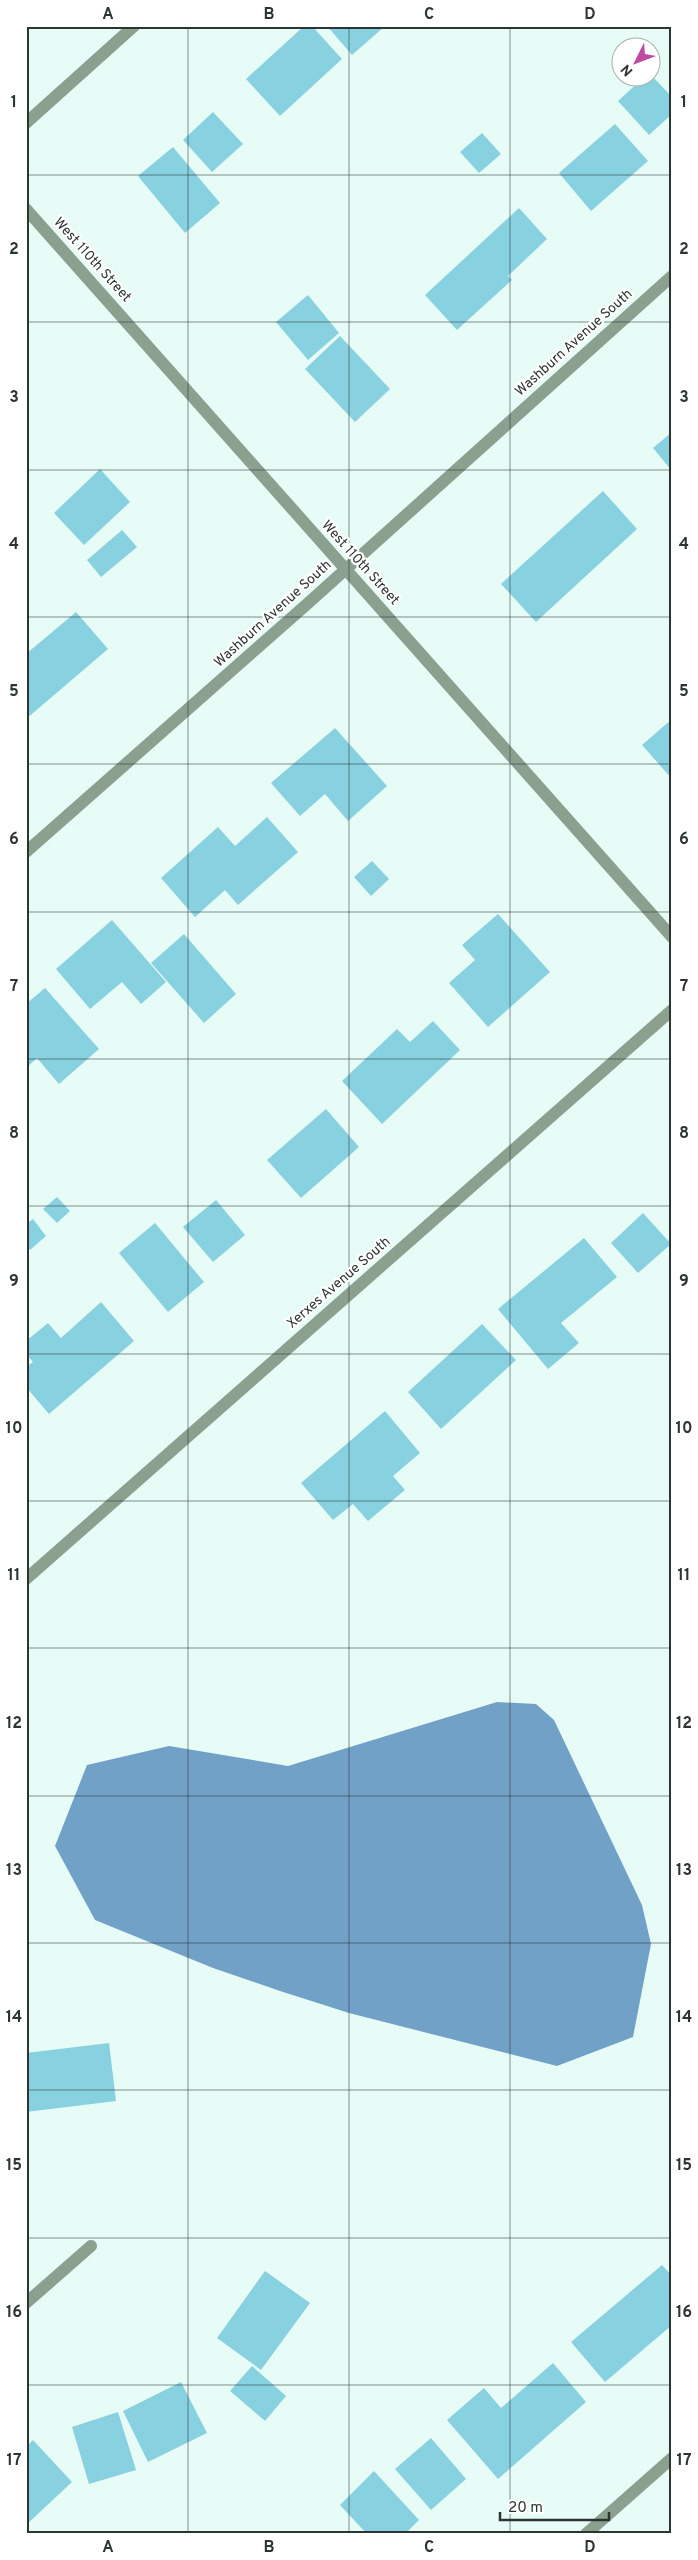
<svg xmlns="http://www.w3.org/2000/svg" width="698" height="2560" font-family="Overpass,sans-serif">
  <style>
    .water { fill: #72a1c8 }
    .building { fill: #88d1e1 }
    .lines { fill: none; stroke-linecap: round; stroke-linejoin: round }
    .minor { stroke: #8ba08f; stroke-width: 12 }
    .grid { fill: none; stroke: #2d3533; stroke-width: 1; stroke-opacity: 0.55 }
    .labels { text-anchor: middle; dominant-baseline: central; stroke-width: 4.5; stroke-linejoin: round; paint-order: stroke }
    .street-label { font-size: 14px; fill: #2d3533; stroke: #fff }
    .neatline { fill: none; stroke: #2d3533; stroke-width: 2 }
    .grid-label { font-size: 16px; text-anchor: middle; font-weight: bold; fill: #2d3533 }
  </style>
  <rect width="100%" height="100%" fill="#e7fcf7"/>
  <polygon class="water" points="497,1702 536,1704 554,1720 642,1905 651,1944 633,2037 557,2066 349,2013 280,1991 213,1968 95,1920 55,1846 87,1765 169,1746 288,1766"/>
  <g class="building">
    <polygon points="304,26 312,26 342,59 280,116 246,79"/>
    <polygon points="327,26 383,26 384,27 352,55"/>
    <polygon points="650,74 672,97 672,114 649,135 618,101 643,78 650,78"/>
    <polygon points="213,112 243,144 212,172 183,140"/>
    <polygon points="615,124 648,161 591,211 559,173"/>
    <polygon points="482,133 501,154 479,173 460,152"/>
    <polygon points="173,147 220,203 185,233 138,176"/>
    <polygon points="519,208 547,239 508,276 512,280 457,330 425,295"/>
    <polygon points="308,295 339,333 308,360 276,322"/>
    <polygon points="340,336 390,389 355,422 305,369"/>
    <polygon points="672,432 672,471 653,448"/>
    <polygon points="100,469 130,502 84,545 54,513"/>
    <polygon points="603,491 637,529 536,622 501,584"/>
    <polygon points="122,530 137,547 101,577 87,560"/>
    <polygon points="76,612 108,649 26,719 26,654"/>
    <polygon points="672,719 672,779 642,745"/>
    <polygon points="335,728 387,786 348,821 325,794 300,816 271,783"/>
    <polygon points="267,817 298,852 238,905 225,890 195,917 161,878 218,827 235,846"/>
    <polygon points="372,861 389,879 371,896 354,877"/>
    <polygon points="498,914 550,972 488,1027 449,983 475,960 462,945"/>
    <polygon points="112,920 166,982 141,1004 122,982 90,1009 56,969"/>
    <polygon points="184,934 236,994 204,1023 151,963"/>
    <polygon points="45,988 99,1049 59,1084 37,1058 26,1068 26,1004"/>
    <polygon points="433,1021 460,1050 382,1124 342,1081 397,1029 410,1042"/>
    <polygon points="326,1109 359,1147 301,1198 267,1160"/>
    <polygon points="57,1197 70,1211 57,1223 43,1209"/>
    <polygon points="216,1200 245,1235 213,1262 183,1227"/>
    <polygon points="643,1213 671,1244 638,1273 611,1243"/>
    <polygon points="33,1219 46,1236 30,1250 26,1245 26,1224"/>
    <polygon points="155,1223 204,1282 168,1312 119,1253"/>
    <polygon points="584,1238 617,1277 561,1323 579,1343 548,1369 498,1309"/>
    <polygon points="101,1302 134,1341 49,1414 26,1387 26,1367 33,1362 26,1354 26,1341 48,1323 61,1338"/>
    <polygon points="482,1324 516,1360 441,1429 408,1392"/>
    <polygon points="385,1411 420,1453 393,1476 405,1490 368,1521 353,1504 333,1520 301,1483"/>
    <polygon points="109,2043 116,2101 26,2112 26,2053"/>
    <polygon points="662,2265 672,2276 672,2325 605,2382 571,2342"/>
    <polygon points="265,2271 310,2303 261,2370 217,2338"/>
    <polygon points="553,2363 586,2402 498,2479 447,2420 484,2388 501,2408"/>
    <polygon points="252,2366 286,2396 265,2421 230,2391"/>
    <polygon points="181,2382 207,2433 148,2462 123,2411"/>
    <polygon points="118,2412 136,2470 89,2484 72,2427"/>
    <polygon points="431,2438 466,2479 431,2510 395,2469"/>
    <polygon points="33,2440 72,2482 26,2525 26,2447"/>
    <polygon points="374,2471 419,2520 405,2534 367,2534 340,2505"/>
  </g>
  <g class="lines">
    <g class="minor">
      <polyline points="26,123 134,26"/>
      <polyline points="26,209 672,937"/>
      <polyline points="26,852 306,605 672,276"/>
      <polyline points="26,1579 672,1010"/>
      <polyline points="26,2303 91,2246"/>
      <polyline points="586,2534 672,2458"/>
    </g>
  </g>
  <path class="grid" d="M188,26V2534M349,26V2534M510,26V2534M26,175H672M26,322H672M26,470H672M26,617H672M26,764H672M26,912H672M26,1059H672M26,1206H672M26,1354H672M26,1501H672M26,1648H672M26,1796H672M26,1943H672M26,2090H672M26,2238H672M26,2385H672"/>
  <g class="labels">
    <g class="street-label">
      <text transform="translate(92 260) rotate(48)">West 110th Street</text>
      <text transform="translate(574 343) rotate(-42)">Washburn Avenue South</text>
      <text transform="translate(360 563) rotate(48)">West 110th Street</text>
      <text transform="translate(273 614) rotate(-42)">Washburn Avenue South</text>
      <text transform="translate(339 1283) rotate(-41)">Xerxes Avenue South</text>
    </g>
  </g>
  <rect width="698" height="2560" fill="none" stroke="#ffffff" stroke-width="55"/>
  <g transform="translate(636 62) rotate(228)"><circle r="24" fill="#ffffff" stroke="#abaead"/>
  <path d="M0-4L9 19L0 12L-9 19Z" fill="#be4aa3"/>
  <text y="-8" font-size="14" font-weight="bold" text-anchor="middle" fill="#2d3533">N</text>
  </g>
  <path d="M500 2512v8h109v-8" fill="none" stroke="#2d3533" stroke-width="2.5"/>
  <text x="508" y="2512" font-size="15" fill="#2d3533" stroke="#ffffff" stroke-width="4" paint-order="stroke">20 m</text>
  <rect x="28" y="28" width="642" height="2504" class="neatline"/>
  <g class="grid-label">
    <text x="108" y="19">A</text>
    <text x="269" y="19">B</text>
    <text x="429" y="19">C</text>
    <text x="590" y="19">D</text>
    <text x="14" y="107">1</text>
    <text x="684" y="107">1</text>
    <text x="14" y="254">2</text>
    <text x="684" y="254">2</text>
    <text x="14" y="402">3</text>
    <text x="684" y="402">3</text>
    <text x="14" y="549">4</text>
    <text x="684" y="549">4</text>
    <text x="14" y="696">5</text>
    <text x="684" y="696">5</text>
    <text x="14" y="844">6</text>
    <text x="684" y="844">6</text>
    <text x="14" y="991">7</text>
    <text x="684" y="991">7</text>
    <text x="14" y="1138">8</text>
    <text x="684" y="1138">8</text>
    <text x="14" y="1286">9</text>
    <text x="684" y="1286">9</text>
    <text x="14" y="1433">10</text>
    <text x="684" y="1433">10</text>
    <text x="14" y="1580">11</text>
    <text x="684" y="1580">11</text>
    <text x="14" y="1728">12</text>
    <text x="684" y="1728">12</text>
    <text x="14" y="1875">13</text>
    <text x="684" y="1875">13</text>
    <text x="14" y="2022">14</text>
    <text x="684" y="2022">14</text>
    <text x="14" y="2170">15</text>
    <text x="684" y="2170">15</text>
    <text x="14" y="2317">16</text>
    <text x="684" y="2317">16</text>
    <text x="14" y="2465">17</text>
    <text x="684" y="2465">17</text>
    <text x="108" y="2552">A</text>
    <text x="269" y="2552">B</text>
    <text x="429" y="2552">C</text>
    <text x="590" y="2552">D</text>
  </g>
</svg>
